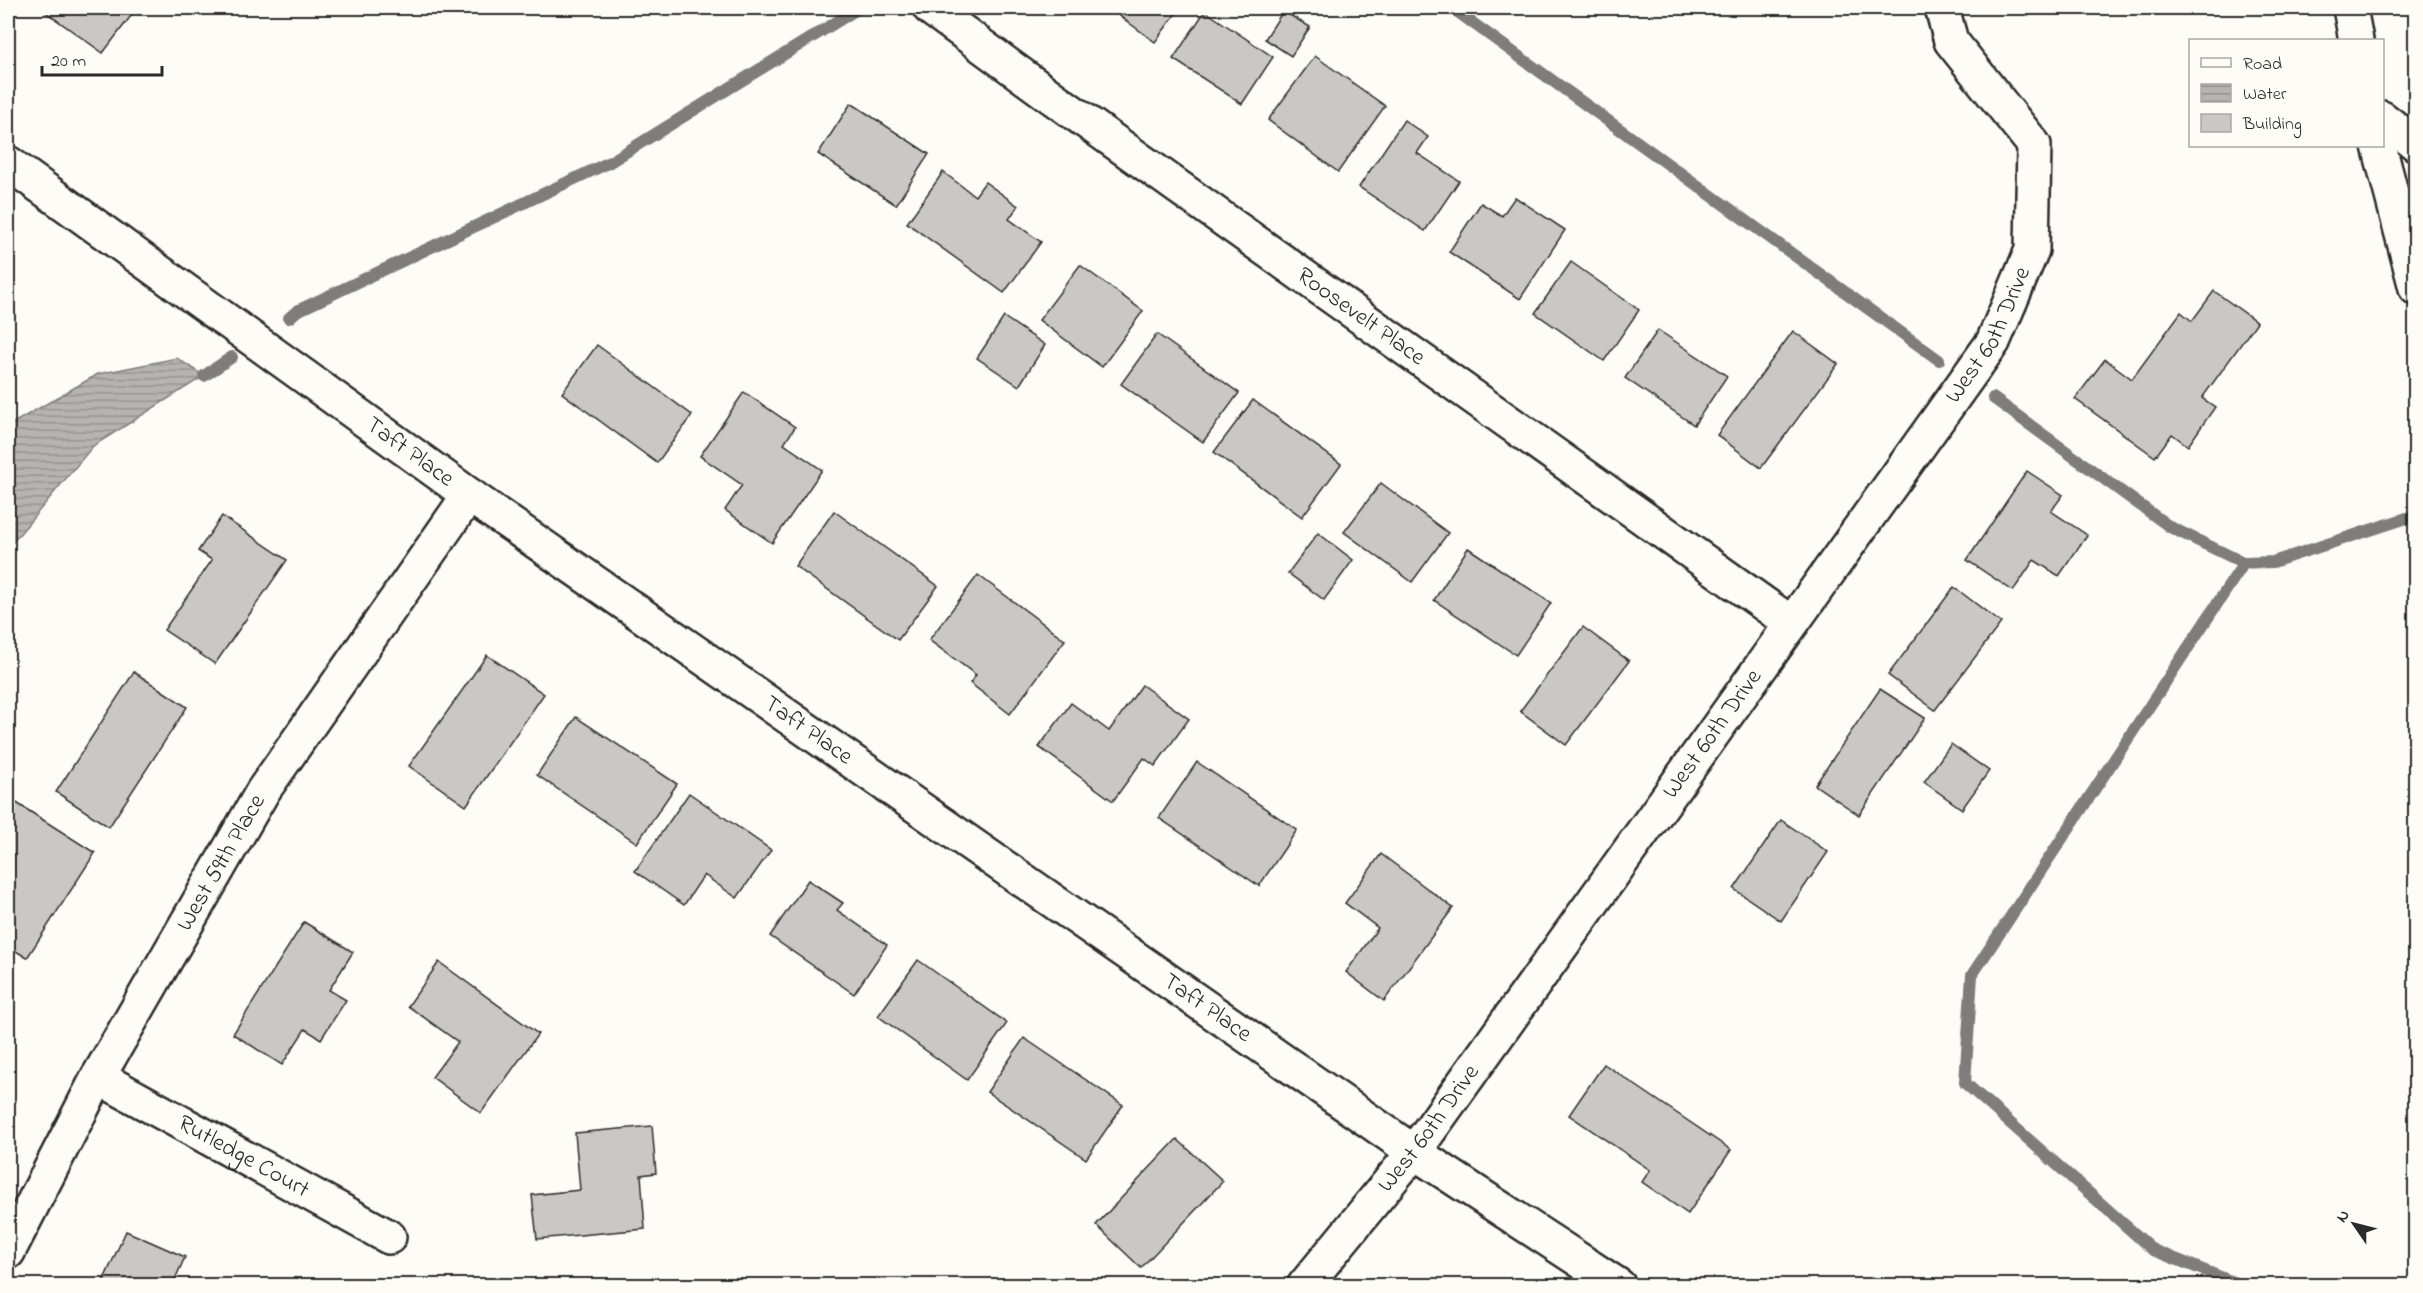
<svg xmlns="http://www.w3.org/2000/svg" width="2423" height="1293" font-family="'Indie Flower',sans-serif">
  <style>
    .water { fill: url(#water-rules); stroke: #7e7d7b; stroke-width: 1.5 }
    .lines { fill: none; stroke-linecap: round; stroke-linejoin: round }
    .stream { stroke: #7e7d7b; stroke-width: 12 }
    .building { fill: #c9c8c4; stroke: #2b2b2b; stroke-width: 1.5 }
    .street-casing { stroke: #2b2b2b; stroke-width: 38 }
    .secondary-casing { stroke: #2b2b2b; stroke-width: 38 }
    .street { stroke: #fdfcf7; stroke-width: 33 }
    .secondary { stroke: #fdfcf7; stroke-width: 33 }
    .labels { text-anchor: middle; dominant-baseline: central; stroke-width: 6; stroke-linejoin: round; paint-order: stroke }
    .street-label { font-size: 24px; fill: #2b2b2b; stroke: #fdfcf7 }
  </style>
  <defs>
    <pattern id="water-rules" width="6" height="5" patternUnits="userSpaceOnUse" patternTransform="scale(1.5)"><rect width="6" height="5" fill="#b5b4b1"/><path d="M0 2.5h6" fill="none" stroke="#939390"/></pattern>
  </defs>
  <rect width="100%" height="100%" fill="#fdfcf7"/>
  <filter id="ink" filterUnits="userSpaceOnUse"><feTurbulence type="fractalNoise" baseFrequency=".0167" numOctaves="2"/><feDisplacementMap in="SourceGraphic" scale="12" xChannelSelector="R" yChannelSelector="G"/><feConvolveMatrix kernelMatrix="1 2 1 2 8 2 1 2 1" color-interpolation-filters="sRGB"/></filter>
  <g filter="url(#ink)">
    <polygon class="water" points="177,358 204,376 93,446 8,548 8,426 98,374"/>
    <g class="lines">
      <g class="stream">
        <polyline points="1452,8 1939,360"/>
        <polyline points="289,318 297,311 610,162 859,8"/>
        <polyline points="204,376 232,357"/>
        <polyline points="1993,398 2170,527 2244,563 2273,562 2416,515"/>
        <polyline points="2243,1286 2153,1250 1965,1083 1972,975 2244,563"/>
      </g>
    </g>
    <g class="building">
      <polygon points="40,8 137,8 103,53"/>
      <polygon points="1109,8 1180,8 1155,42"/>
      <polygon points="1205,11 1273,57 1242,104 1173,59"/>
      <polygon points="1283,11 1310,27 1291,56 1265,39"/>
      <polygon points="1315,56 1385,106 1338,172 1268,120"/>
      <polygon points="851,103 929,154 896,205 818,154"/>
      <polygon points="1404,120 1428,137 1417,153 1459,181 1425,231 1359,187"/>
      <polygon points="943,172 975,196 985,182 1018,206 1009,219 1041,242 1004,293 907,223"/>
      <polygon points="1515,197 1565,230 1520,299 1449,252 1481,203 1502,216"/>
      <polygon points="1571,262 1639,310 1604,361 1535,313"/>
      <polygon points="1080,265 1143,311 1102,367 1039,320"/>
      <polygon points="2214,291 2257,322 2202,398 2215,407 2188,446 2172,434 2155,457 2075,399 2105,359 2132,379 2181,312 2192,321"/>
      <polygon points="1004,317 1045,345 1019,386 977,358"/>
      <polygon points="1658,330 1727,376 1694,425 1625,378"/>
      <polygon points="1793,331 1838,364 1761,468 1717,435"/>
      <polygon points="1157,334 1239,393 1203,442 1121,384"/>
      <polygon points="597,345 692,415 657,463 562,393"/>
      <polygon points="744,392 795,427 784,444 822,470 772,543 725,510 742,485 700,456"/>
      <polygon points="1253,400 1341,464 1302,517 1214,452"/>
      <polygon points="2027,471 2063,495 2051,511 2087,535 2059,576 2034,560 2013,591 1967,560"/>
      <polygon points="1381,483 1448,533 1412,582 1344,532"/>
      <polygon points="834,511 938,586 898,640 795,566"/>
      <polygon points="222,516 287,560 215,664 164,630 212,560 198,551"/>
      <polygon points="1318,533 1353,560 1324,600 1288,573"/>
      <polygon points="1468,548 1551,603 1516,655 1434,600"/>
      <polygon points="978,575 1065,640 1010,714 970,683 976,675 929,640"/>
      <polygon points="1954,587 2001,623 1935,710 1888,675"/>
      <polygon points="1583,627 1629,661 1566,745 1520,711"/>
      <polygon points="487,655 544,694 466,806 409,766"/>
      <polygon points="134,672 187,707 109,827 56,792"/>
      <polygon points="1142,685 1189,719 1155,766 1144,758 1113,801 1039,747 1071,703 1109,731"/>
      <polygon points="1880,689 1925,718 1859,815 1815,785"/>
      <polygon points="576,717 677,784 637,843 537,775"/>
      <polygon points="1951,744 1989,771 1962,809 1924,782"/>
      <polygon points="1197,762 1297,830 1259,886 1159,818"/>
      <polygon points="689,793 771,850 737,898 704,875 684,905 635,871"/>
      <polygon points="15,802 95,853 27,958 8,946 8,814"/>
      <polygon points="1781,820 1828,852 1781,921 1734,889"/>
      <polygon points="1381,854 1453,908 1384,1001 1346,972 1378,928 1345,903"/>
      <polygon points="808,880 843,903 837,910 887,945 854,994 770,936"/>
      <polygon points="304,922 353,952 329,990 346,1000 321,1039 305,1029 282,1065 233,1034"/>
      <polygon points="918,960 1007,1023 967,1080 878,1016"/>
      <polygon points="439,962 538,1034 481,1113 432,1077 458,1042 408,1006"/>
      <polygon points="1024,1038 1123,1105 1086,1159 987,1092"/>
      <polygon points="1604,1064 1731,1150 1688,1214 1642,1182 1650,1170 1569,1115"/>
      <polygon points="652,1126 656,1173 641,1175 645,1229 537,1239 532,1195 580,1190 575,1133"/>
      <polygon points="1177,1139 1223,1181 1141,1268 1096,1225"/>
      <polygon points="126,1231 185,1257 172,1286 101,1286"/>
    </g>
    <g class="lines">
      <defs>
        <g id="street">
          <path id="s1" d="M930,8L1053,98L1791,623"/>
          <path id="s2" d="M8,163L469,495L1414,1152L1619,1286"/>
          <path id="s3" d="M98,1077L389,1237"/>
          <path id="s4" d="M8,1252L98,1077L263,791L469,495"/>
          <path id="s5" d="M1304,1286L1414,1152L1993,342L2032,250L2034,145L1951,41L1942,8"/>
        </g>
        <g id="secondary">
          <polyline points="2350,8 2356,40"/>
          <polyline points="2382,118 2416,144"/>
          <polyline points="2379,146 2416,288"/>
        </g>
      </defs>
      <use href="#street" class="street-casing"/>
      <use href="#secondary" class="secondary-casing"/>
      <use href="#street" class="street"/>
      <use href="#secondary" class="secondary"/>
    </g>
  </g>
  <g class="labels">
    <g class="street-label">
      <text stroke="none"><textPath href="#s1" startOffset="530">Roosevelt Place</textPath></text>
      <text stroke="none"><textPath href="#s5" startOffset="1173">West 60th Drive</textPath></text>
      <text stroke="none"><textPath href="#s2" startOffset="495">Taft Place</textPath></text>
      <text stroke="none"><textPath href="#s2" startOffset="981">Taft Place</textPath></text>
      <text stroke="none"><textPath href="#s5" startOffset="687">West 60th Drive</textPath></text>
      <text stroke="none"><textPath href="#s4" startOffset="444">West 59th Place</textPath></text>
      <text stroke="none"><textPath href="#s2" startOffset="1467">Taft Place</textPath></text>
      <text stroke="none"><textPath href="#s5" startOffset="201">West 60th Drive</textPath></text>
      <text stroke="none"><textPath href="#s3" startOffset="166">Rutledge Court</textPath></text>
    </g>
  </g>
  <rect width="2423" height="1293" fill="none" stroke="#fdfcf7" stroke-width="30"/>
  <rect x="15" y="15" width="2393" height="1263" fill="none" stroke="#2b2b2b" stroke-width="2" filter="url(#ink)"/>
  <rect x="2189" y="39" width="195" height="108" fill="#fdfcf7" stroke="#a9a8a5" stroke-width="1.5"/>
  <rect x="2201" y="58" width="30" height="9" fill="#fdfcf7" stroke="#a9a8a5" stroke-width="1.5"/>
  <text x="2243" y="69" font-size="18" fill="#2b2b2b">Road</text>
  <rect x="2201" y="84" width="30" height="18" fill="url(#water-rules)" stroke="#a9a8a5" stroke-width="1.5"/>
  <text x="2243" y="99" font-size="18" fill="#2b2b2b">Water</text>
  <rect x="2201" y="114" width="30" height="18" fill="#c9c8c4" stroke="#a9a8a5" stroke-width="1.5"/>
  <text x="2243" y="129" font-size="18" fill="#2b2b2b">Building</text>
  <g transform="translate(2354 1224) rotate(305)" stroke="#fdfcf7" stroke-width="4.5" paint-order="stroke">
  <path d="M0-4.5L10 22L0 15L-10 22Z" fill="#2b2b2b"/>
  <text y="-9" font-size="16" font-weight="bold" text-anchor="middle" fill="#2b2b2b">N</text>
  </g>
  <path d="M42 66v9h120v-9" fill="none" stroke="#2b2b2b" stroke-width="3"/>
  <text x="51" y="66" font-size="18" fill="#2b2b2b" stroke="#fdfcf7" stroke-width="4.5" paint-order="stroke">20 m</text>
</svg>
